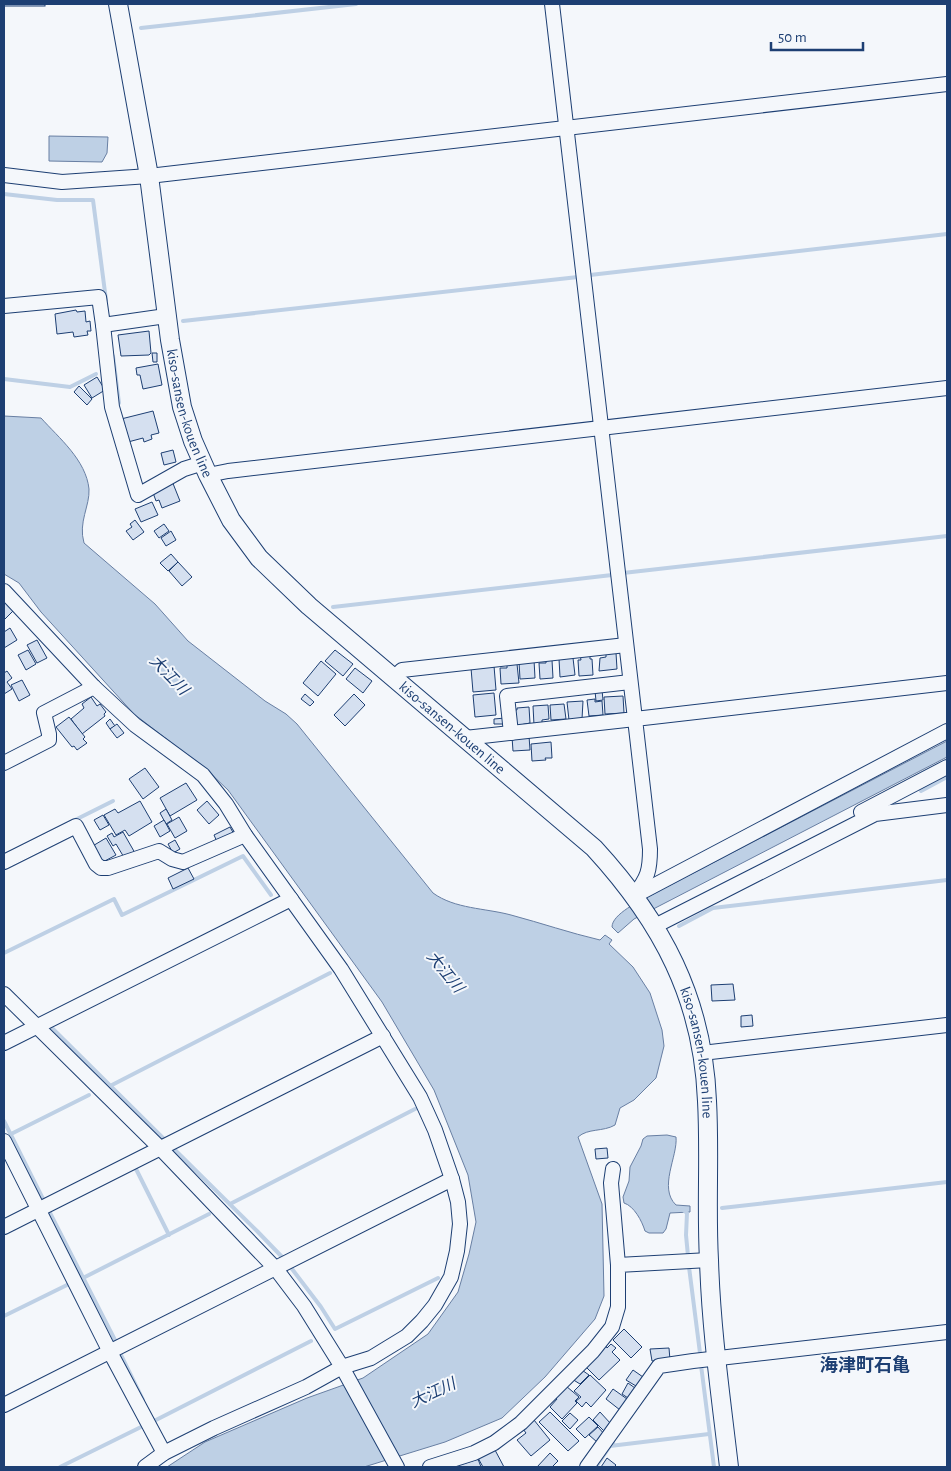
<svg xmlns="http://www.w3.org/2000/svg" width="951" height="1471" font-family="'Alegreya Sans','Noto Sans JP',sans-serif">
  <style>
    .water { fill: #bed0e5; stroke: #687fa3 }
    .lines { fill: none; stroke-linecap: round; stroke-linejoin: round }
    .stream { stroke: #bed0e5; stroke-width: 4 }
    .building { fill: #d5e0f0; stroke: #1d3f73 }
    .minor-casing { stroke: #1d3f73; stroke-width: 16 }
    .major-casing { stroke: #1d3f73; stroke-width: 20 }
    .minor { stroke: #f4f7fb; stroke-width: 14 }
    .major { stroke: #f4f7fb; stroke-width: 18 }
    .labels { text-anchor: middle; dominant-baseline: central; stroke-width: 4; stroke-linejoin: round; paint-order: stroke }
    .street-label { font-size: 15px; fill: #1d3f73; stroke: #f4f7fb }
    .water-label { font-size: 16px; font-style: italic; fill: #1d3f73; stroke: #f4f7fb }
    .quarter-label { font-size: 18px; font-weight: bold; fill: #1d3f73; stroke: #f4f7fb }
  </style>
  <rect width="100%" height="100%" fill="#f4f7fb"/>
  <g class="water">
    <polygon points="49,136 108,137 107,153 102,162 49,161"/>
    <path d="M4,416L41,418C59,438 86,460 89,489C90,506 78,522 84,543L155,604L188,641L265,701L286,714L297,724L433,893C455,909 485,908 511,915C541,923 570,933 600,940L605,935L612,940L609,944L633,967L650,993L662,1030L664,1046L656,1078L634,1100L620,1108L615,1125C603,1132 588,1128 578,1137L602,1204L604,1296L595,1319L545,1377L502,1418L445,1442L364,1467H167L205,1442L307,1398L363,1378L428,1334L458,1292L469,1254L476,1222L468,1175L434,1090L382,1002L228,790L208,771L134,714L41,612L19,583L4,574Z"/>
    <path d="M947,741V757L634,919L618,933L612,927C612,914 640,901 651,895Z"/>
    <path d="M667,1135L676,1137C678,1156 658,1188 676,1205L690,1206V1212L670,1213L666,1229L663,1233H649L645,1231C642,1221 634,1206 624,1203L623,1197L629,1181L630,1167L641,1146L643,1139L647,1136Z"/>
  </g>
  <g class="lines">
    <g class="stream">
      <polyline points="141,28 356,4"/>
      <polyline points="4,194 57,200 93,200 106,300"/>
      <polyline points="590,275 947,234"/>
      <polyline points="183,321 578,277"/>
      <polyline points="113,356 119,403"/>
      <polyline points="4,379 70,387 96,374"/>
      <polyline points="623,573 947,536"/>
      <polyline points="333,607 612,575"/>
      <polyline points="921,791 947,777"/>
      <polyline points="73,821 113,801"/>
      <polyline points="679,926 713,908 947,880"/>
      <polyline points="4,953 114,899 122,915 243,856 271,895"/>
      <polyline points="53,1029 167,1142"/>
      <polyline points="110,1086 330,973"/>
      <polyline points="4,1121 45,1203"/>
      <polyline points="11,1134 89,1095"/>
      <polyline points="172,1147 257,1231 285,1260"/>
      <polyline points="134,1165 169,1235"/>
      <polyline points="230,1204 415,1109"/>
      <polyline points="722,1208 947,1182"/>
      <polyline points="48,1209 117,1344"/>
      <polyline points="683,1210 687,1213 686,1235 688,1256"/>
      <polyline points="289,1265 321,1307 335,1329 438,1278"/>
      <polyline points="689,1267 700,1353"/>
      <polyline points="83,1278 209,1214"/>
      <polyline points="4,1316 69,1284"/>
      <polyline points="119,1351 143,1400"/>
      <polyline points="701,1365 714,1467"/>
      <polyline points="152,1418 154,1421 311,1341"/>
      <polyline points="613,1443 610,1446 709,1434"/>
      <polyline points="60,1467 141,1427"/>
      <polyline points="596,1467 610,1446"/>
    </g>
  </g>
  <g class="building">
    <rect x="4" y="4" width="41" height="2"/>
    <polygon points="76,310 77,312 85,311 86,322 90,321 91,331 87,331 88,335 74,337 73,332 57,334 55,314"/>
    <polygon points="149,331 151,353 149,355 121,356 118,335"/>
    <polygon points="152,353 157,353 157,362 153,362"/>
    <polygon points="158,364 162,385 143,389 140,375 137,375 136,368"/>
    <polygon points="97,377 105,390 92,398 84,385"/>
    <polygon points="79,386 92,399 87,405 74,392"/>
    <polygon points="153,411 159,433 151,435 152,439 144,442 143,438 128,442 121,419"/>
    <polygon points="173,450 176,462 164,465 161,453"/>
    <polygon points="172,481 180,501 162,508 159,500 156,501 152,490"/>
    <polygon points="152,502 158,515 141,522 135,509"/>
    <polygon points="135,520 144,532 133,540 126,531 132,527 130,524"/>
    <polygon points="164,524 169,531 159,538 154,531"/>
    <polygon points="171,531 176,540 166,546 161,538"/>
    <polygon points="171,554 178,562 168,571 160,563"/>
    <polygon points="178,562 192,577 182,586 169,571"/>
    <polygon points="4,599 14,610 4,620"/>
    <polygon points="10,628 17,640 4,648 4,632"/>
    <polygon points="37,640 47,658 37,663 27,645"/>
    <polygon points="28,650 36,664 26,670 18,655"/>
    <polygon points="335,650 353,664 343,676 325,661"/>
    <polygon points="616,653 617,669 599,671 600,658 606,657 606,654"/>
    <polygon points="580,655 590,655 590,659 592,659 593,675 579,676 578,660 581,660"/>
    <polygon points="573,658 575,675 560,677 559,659"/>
    <polygon points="534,660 535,678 520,679 519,662"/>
    <polygon points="546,660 552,660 553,678 540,679 539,663 546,663"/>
    <polygon points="321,661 336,674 318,696 303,683"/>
    <polygon points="517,664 519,683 501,684 500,668 507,668 507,665"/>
    <polygon points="494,666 496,690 473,692 471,668"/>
    <polygon points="355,668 372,681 363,693 346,679"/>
    <polygon points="7,671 12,678 7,682 12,689 4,694 4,673"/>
    <polygon points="22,680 30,695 19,701 11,685"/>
    <polygon points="602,690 603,700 596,701 595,691"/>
    <polygon points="494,693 496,715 475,717 473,695"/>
    <polygon points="305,694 314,702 310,706 301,699"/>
    <polygon points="354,694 365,705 345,726 334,715"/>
    <polygon points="623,696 624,713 605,714 604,697"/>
    <polygon points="91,697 97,706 100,704 106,712 104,714 105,716 82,734 71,719 84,708 82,704"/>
    <polygon points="595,699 595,702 602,701 603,715 589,716 587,700"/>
    <polygon points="583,701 582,719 569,720 567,702"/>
    <polygon points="564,704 566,719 551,720 550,705"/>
    <polygon points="548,705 549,719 542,720 542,724 534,725 533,706"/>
    <polygon points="529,707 530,723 515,726 513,710 517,710 517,708"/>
    <polygon points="69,717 85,737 83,739 87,743 77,750 74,746 72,747 56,727"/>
    <polygon points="505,718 505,724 494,724 494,719"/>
    <polygon points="110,719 115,726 110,729 106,723"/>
    <polygon points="117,724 124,733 117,738 110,729"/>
    <polygon points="529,736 530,750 513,751 512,737"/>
    <polygon points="551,742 552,758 545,758 546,760 532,761 531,744"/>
    <polygon points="145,768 159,787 143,799 129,779"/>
    <polygon points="186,783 197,800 170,816 160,798"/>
    <polygon points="140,801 152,822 129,836 125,830 116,835 104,815 115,809 118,813"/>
    <polygon points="207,801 219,815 209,824 197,810"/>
    <polygon points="166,809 172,820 166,824 160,813"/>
    <polygon points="103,815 109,825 100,830 94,820"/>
    <polygon points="179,817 187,831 175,838 167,824"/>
    <polygon points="164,820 170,831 160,837 154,826"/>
    <polygon points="230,827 235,836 218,844 214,835"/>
    <polygon points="123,832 135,853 125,859 116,844 113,846 107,836 112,833 114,837"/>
    <polygon points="106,838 116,855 101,863 91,847"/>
    <polygon points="175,840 180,849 173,853 168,844"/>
    <polygon points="188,868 194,879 173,889 168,878"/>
    <polygon points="733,984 735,1000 712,1001 711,985"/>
    <polygon points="752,1015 753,1026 741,1027 741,1016"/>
    <polygon points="607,1148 608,1158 596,1159 595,1149"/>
    <polygon points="624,1329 642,1347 631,1358 613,1340"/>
    <polygon points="611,1344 616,1348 612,1352 620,1360 599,1380 585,1366 606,1346 607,1348"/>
    <polygon points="669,1348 670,1360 652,1361 650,1349"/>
    <polygon points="579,1368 589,1375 580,1384 572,1379"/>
    <polygon points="633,1370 643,1377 636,1386 626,1380"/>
    <polygon points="590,1375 606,1390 591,1407 586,1402 582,1407 576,1401 581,1397 574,1391"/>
    <polygon points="628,1383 635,1388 628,1398 622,1394"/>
    <polygon points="566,1386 579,1397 575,1401 577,1403 562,1419 550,1407 557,1399 555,1397"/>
    <polygon points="613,1389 627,1399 620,1410 606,1399"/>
    <polygon points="550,1412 579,1441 568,1451 539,1422"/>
    <polygon points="600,1412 611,1424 604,1431 593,1420"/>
    <polygon points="570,1413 578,1420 570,1429 562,1421"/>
    <polygon points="589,1417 598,1426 585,1438 576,1429"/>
    <polygon points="534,1420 550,1440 531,1456 517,1440 526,1433 523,1429"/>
    <polygon points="598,1427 605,1435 597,1442 589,1435"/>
    <polygon points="495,1450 504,1467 483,1467 478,1458"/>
    <polygon points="550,1453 558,1461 552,1467 537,1467"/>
    <polygon points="607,1458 616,1465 614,1467 601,1467"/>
    <polygon points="478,1459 481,1467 453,1467"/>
  </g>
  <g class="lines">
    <defs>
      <g id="minor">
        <polyline points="4,175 62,182 149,176 947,84"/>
        <polyline points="4,306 99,297 103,325 166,316"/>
        <polyline points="103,325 112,407 138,495 184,469 203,463"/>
        <polyline points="208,475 228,471 947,388"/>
        <polyline points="4,591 94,687 135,725 203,775 226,804 245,835 341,969 420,1097 435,1130 452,1179 458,1202 460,1224 457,1251 451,1277 435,1305 422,1321 407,1336 371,1358 342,1367 306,1387 214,1428 164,1453 145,1467"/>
        <polyline points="394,678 402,670 626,645"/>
        <polyline points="511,733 507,696 630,682"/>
        <polyline points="465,738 635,719 552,4"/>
        <polyline points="4,763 49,740 49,734 44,713 94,687"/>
        <polyline points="861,812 947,767"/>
        <polyline points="4,862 76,826 96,864 101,868 108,868 159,851 172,859 183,862 245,835"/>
        <polyline points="638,894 947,731"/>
        <path d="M634,895C648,878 650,870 650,849L635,719L947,683"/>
        <polyline points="655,926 875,814 947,805"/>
        <polyline points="4,994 160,1148 276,1269 304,1306 342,1367 397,1467"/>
        <polyline points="4,1043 291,899"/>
        <polyline points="702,1053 947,1025"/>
        <polyline points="4,1141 110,1352 164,1453"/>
        <polyline points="613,1169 611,1183 618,1265"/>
        <polyline points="4,1227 383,1036"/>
        <polyline points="4,1405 452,1179"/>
        <polyline points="430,1467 474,1453 494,1443 521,1423 593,1351 612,1327 618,1307 618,1265 709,1260"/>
        <polyline points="587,1467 659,1366 693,1361 947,1332"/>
      </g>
      <g id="major">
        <path id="s1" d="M118,4L149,176L170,340L182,407L193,441L208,475L231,520L259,558L309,606L594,848C662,922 703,999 707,1101C710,1154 706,1207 709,1260C711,1329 721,1398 729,1467"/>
      </g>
    </defs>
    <use href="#minor" class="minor-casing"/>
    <use href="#major" class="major-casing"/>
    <use href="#minor" class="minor"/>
    <use href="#major" class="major"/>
  </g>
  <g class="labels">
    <g class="street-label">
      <text stroke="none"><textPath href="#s1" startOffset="416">kiso-sansen-kouen line</textPath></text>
      <text stroke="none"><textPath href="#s1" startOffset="836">kiso-sansen-kouen line</textPath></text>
      <text stroke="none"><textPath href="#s1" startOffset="1256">kiso-sansen-kouen line</textPath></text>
    </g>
    <g class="water-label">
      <text transform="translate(169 675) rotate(46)">大江川</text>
      <text transform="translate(445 972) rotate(51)">大江川</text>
      <text transform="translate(433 1393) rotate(-25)">大江川</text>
    </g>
    <g class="quarter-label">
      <text x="865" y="1366">海津町石亀</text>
    </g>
  </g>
  <rect width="951" height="1471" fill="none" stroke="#1d3f73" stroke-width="10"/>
  <path d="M771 42v8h92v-8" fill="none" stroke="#1d3f73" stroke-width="2.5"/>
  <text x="778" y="42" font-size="15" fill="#1d3f73" stroke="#f4f7fb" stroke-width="4" paint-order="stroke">50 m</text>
</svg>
